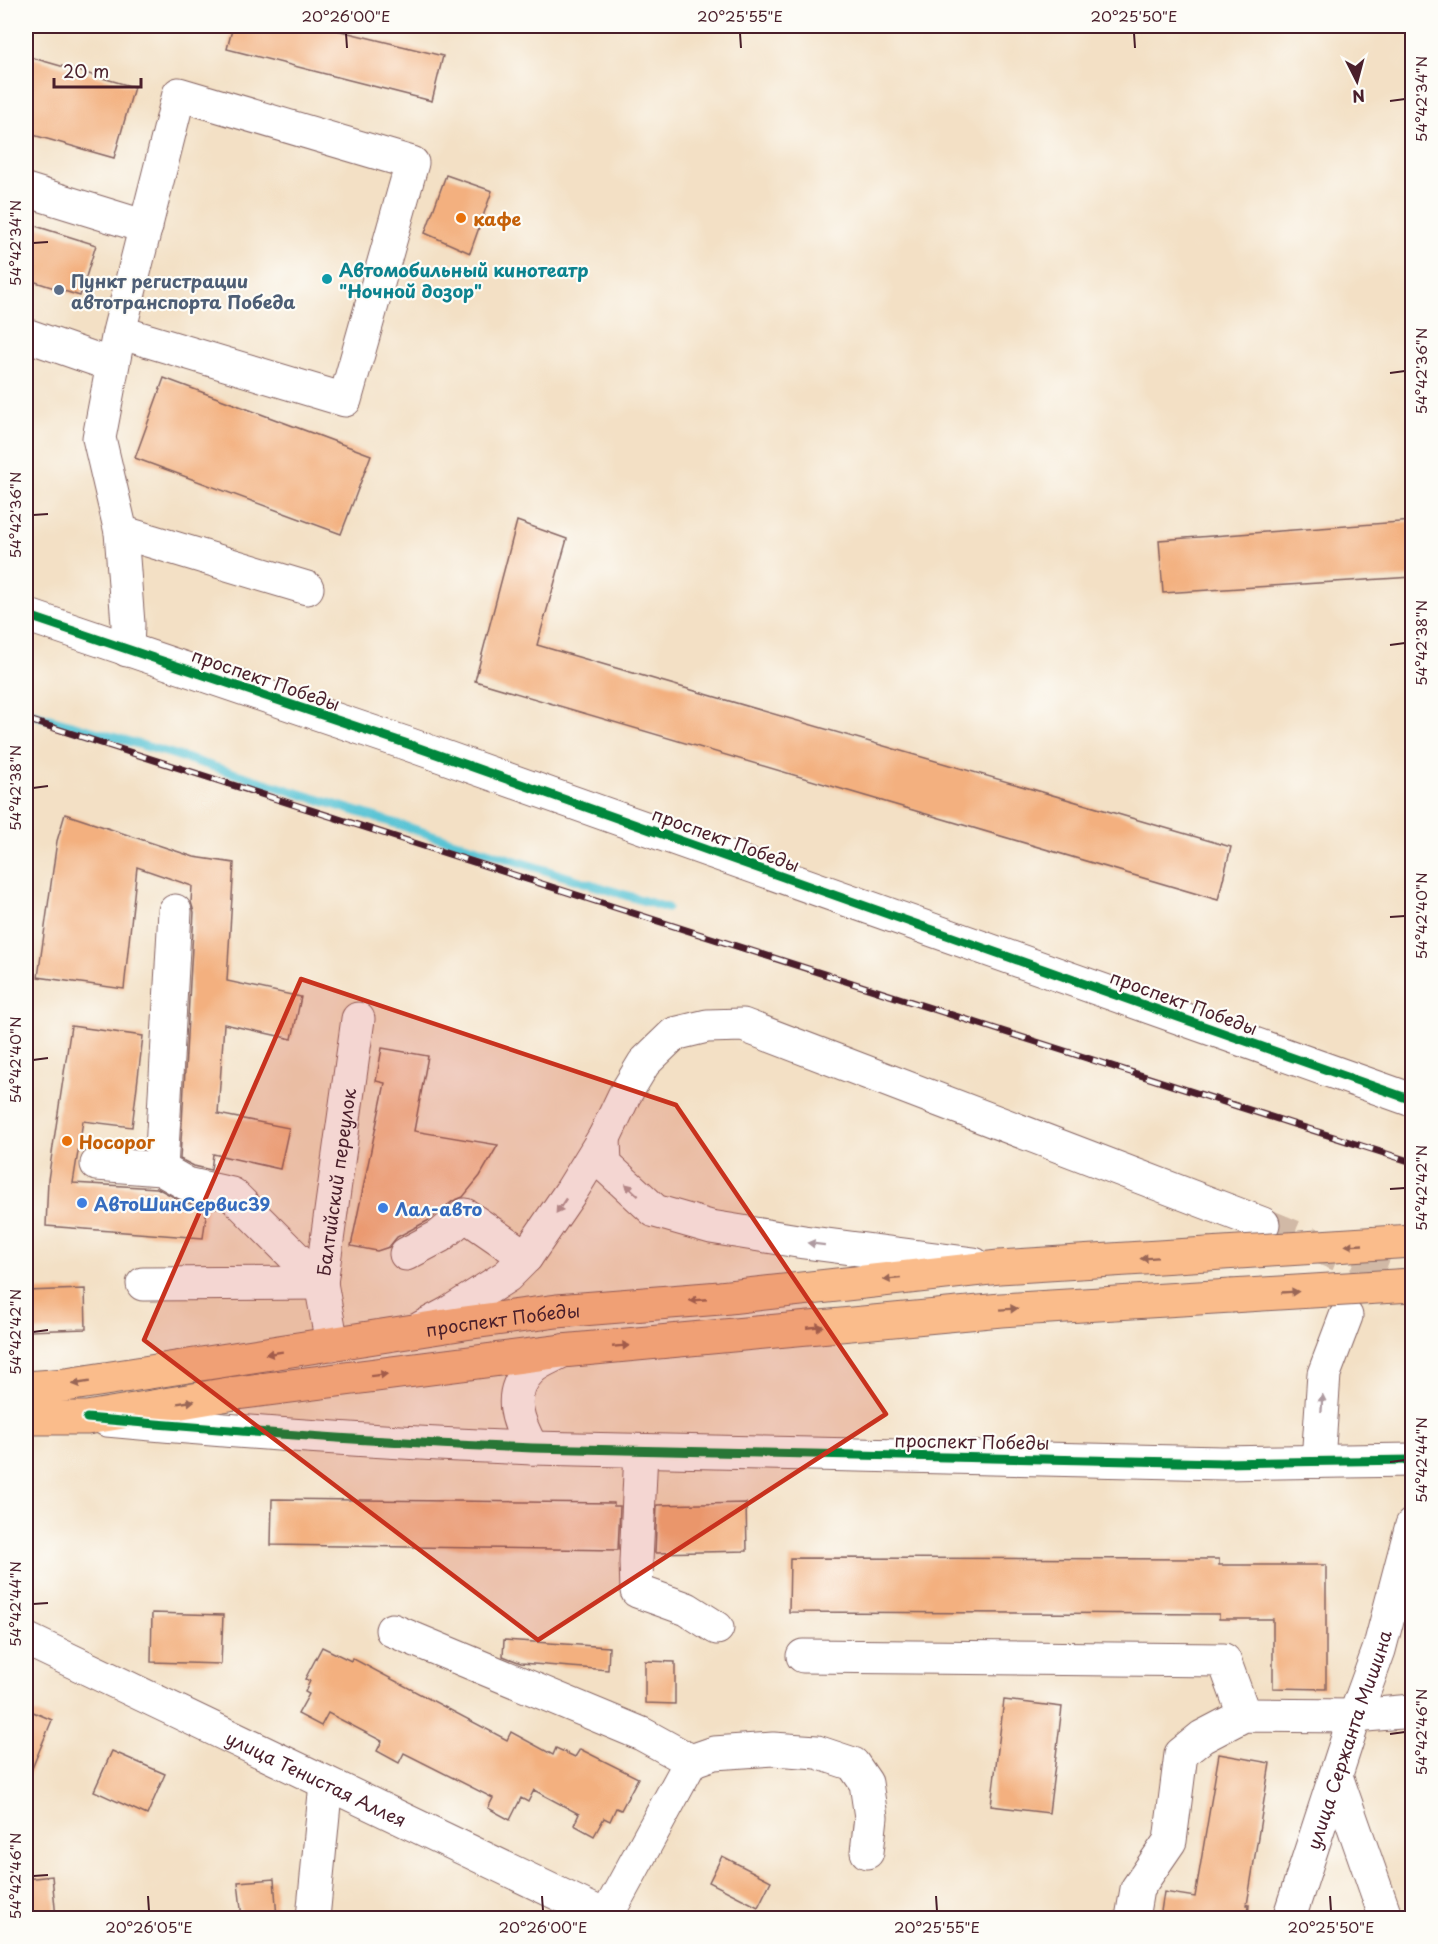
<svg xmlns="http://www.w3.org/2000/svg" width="1438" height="1944" font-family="'Playpen Sans',sans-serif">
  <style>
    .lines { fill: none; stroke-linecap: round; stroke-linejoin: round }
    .stream { stroke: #5ac4d5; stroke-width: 9 }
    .building { fill: #f3b07f }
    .minor-tunnel { stroke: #d1b9a6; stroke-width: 33; stroke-dasharray: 33 16; stroke-linecap: butt }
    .minor-casing { stroke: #856361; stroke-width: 35 }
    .major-casing { stroke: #856361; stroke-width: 35 }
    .minor { stroke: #fff; stroke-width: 33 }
    .major { stroke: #fabc8b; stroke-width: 33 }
    .rail-casing { stroke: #4a1f2b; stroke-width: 7 }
    .rail { stroke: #fdfcf7; stroke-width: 4.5; stroke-dasharray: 14; stroke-linecap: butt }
    .major-bridge-casing { stroke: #856361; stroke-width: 35; stroke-linecap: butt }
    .major-bridge { stroke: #fabc8b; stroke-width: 33 }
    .cycleway-casing { stroke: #fdfcf7; stroke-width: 13 }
    .cycleway { stroke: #00873e; stroke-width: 9 }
    .oneway { fill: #ae9aa0 }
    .oneway2 { fill: #996656 }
    .marked { fill: #c8321e; fill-opacity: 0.2; stroke: #c8321e; stroke-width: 4.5; stroke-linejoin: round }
    .ticks { fill: none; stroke: #4a1f2b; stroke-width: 2 }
    .food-dot { fill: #e8710a; stroke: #fdfcf7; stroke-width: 2 }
    .culture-dot { fill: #0f9aa8; stroke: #fdfcf7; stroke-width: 2 }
    .service-dot { fill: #5c6f8a; stroke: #fdfcf7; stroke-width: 2 }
    .shop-dot { fill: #3f7fe0; stroke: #fdfcf7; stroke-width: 2 }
    .labels { text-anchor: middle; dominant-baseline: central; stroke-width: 4.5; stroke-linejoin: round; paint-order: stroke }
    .food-label { font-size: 18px; font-weight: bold; fill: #c56008; stroke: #fdfcf7; text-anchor: start }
    .culture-label { font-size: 18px; font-weight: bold; fill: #0d838f; stroke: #fdfcf7; text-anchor: start }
    .service-label { font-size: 18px; font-weight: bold; fill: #4e5e75; stroke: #fdfcf7; text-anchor: start }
    .street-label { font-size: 18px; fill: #4a1f2b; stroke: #fdfcf7 }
    .shop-label { font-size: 18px; font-weight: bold; fill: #366cbe; stroke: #fdfcf7; text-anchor: start }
    .neatline { fill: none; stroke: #4a1f2b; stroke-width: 2 }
    .ticks-label { font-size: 15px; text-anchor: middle; fill: #4a1f2b }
  </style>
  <rect width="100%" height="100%" fill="#fdfcf7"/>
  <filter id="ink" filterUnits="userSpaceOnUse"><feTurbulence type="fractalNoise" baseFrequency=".0167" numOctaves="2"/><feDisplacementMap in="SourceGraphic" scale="12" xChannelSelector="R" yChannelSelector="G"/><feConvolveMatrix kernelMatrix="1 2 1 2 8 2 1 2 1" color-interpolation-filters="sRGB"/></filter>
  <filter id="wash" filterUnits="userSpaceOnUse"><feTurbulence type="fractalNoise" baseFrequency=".008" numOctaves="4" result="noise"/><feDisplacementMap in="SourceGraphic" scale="24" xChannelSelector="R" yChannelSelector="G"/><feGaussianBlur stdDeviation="1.35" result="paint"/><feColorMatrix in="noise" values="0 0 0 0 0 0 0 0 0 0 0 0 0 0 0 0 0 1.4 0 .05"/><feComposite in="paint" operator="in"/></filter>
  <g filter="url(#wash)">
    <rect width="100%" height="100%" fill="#f3e0c5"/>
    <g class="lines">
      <polyline class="stream" points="26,712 169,753 667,908"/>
    </g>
    <g id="blocks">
      <g class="building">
        <polygon points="233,26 320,26 443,56 432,101 227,49"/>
        <polygon points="26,56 134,87 114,158 26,133"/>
        <polygon points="446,175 492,191 470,253 425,233"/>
        <polygon points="26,223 96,245 80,296 26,279"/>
        <polygon points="164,378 371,455 341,534 135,458"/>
        <polygon points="517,521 567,539 537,645 1231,847 1218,900 475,681"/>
        <polygon points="1413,521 1413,577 1163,593 1159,540"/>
        <polygon points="65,814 194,857 234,863 227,981 301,997 292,1039 224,1024 218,1114 289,1128 280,1169 213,1154 211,1170 194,1166 180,1159 194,912 191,902 192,886 137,867 124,989 38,977 57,841"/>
        <polygon points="71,1026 143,1036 132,1127 83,1121 73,1183 157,1188 183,1202 207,1208 203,1238 46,1226 48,1180"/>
        <polygon points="382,1048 428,1056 414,1131 498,1145 480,1176 463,1197 453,1201 429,1220 397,1237 389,1247 377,1251 351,1246 385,1083 376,1081"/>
        <polygon points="85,1289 86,1329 26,1331 26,1291"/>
        <polygon points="272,1499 614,1503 614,1506 620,1506 618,1550 271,1545"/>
        <polygon points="746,1503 747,1551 655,1553 657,1505"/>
        <polygon points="790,1558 1219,1559 1219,1565 1326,1565 1326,1689 1273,1688 1273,1619 1219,1619 1219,1614 789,1612"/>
        <polygon points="152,1613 223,1615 221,1664 151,1662"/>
        <polygon points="504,1640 609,1647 608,1670 521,1663 503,1656"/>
        <polygon points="322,1647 351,1661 352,1658 507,1740 511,1732 553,1755 556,1748 575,1757 580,1749 638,1778 621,1810 616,1808 610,1821 604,1818 594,1836 574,1825 579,1814 534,1790 528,1802 521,1798 510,1820 488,1808 493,1798 404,1753 399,1763 377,1751 382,1741 328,1713 321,1726 298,1714 309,1694 305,1692 310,1681 305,1679"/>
        <polygon points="645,1661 675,1662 675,1704 645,1703"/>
        <polygon points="1004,1700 1062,1707 1049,1813 991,1806"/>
        <polygon points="26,1709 52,1720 26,1783"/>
        <polygon points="112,1751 165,1774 147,1815 94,1791"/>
        <polygon points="1219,1754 1270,1763 1247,1905 1249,1905 1248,1918 1160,1918 1164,1892 1195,1897"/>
        <polygon points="722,1856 771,1881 758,1907 709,1882"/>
        <polygon points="52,1876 56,1918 26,1918 26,1879"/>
        <polygon points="274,1879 277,1918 242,1918 238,1882"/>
      </g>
    </g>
  </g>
  <g filter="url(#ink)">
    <use href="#blocks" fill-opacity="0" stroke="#856361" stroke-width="1.5"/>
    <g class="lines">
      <polyline class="minor-tunnel" points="1263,1224 1412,1285"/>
      <defs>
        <g id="minor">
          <polyline points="26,190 146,227"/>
          <polyline points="119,332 345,400 412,163 179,94 119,332 99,438 121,532 128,624 127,650"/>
          <polyline points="26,335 112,365"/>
          <polyline points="121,532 307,588"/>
          <polyline points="26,615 405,743 1412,1100"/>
          <polyline points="604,1138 605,1165 655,1211 711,1227 804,1242 974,1264"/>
          <polyline points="97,1164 161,1169 187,1184 232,1194 321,1283"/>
          <polyline points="161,1169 175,911"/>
          <polyline points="406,1254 440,1236 465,1215 526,1257"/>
          <polyline points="143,1284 321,1283"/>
          <polyline points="421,1328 449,1313 507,1276 526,1257 572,1190 604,1138 624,1096 644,1063 674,1034 707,1026 743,1025 1263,1224"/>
          <path id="s1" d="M332,1344L321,1283L358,1019"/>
          <path d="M107,1420C249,1433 390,1443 532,1448L1222,1463L1412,1460"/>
          <path d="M532,1448C518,1423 506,1394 530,1370C537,1362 552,1357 562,1351"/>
          <polyline points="641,1451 636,1562 637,1591 687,1609 717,1628"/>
          <polyline points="1318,1461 1324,1374 1346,1316"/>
          <polyline points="392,1630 642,1734 691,1761 606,1917"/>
          <path id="s2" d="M26,1639L609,1918"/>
          <polyline points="803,1656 1224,1660 1244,1715"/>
          <polyline points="691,1761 714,1753 773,1749 817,1752 853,1764 866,1783 871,1817 867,1852"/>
          <polyline points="1336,1776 1386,1918"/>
          <polyline points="313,1918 326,1783"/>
          <polyline points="1132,1918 1137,1889 1170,1841 1181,1754 1202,1737 1244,1715 1355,1716 1412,1711"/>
          <path id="s3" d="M1289,1918L1355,1716L1379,1650L1412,1525"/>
        </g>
        <g id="major">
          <path id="s4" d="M26,1388L66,1385L465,1323L557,1311L720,1298L999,1267L1207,1254"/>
          <polyline points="26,1418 87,1418 229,1394 562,1351 1001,1310 1231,1296"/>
        </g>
      </defs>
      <use href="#minor" class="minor-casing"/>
      <use href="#major" class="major-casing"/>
      <use href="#minor" class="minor"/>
      <use href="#major" class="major"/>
      <defs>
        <polyline id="rail" points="26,719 1412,1162"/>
      </defs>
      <use href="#rail" class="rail-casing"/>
      <use href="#rail" class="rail"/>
      <defs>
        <g id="major-bridge">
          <polyline points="1207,1254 1412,1241"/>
          <polyline points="1231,1296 1412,1285"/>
        </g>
      </defs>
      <use href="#major-bridge" class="major-bridge-casing"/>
      <use href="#major-bridge" class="major-bridge"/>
      <defs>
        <g id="cycleway">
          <polyline points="26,615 405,743 1412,1100"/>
          <path d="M87,1418C235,1431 383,1443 532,1448L1222,1463L1412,1460"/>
        </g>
      </defs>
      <use href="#cycleway" class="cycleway-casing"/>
      <use href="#cycleway" class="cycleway"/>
    </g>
    <defs><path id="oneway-solid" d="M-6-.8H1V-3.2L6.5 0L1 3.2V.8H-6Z" transform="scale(1.5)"/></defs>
    <g class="oneway">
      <use href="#oneway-solid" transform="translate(632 1190) rotate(-137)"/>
      <use href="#oneway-solid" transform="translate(561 1206) rotate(124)"/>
      <use href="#oneway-solid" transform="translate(816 1244) rotate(-173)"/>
      <use href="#oneway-solid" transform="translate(1322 1403) rotate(-86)"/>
    </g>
    <g class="oneway2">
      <use href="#oneway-solid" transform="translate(1354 1245) rotate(177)"/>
      <use href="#oneway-solid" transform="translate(1149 1258) rotate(176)"/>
      <use href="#oneway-solid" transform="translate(892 1279) rotate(174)"/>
      <use href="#oneway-solid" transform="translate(1290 1292) rotate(-3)"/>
      <use href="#oneway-solid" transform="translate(698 1300) rotate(175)"/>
      <use href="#oneway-solid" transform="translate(1009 1309) rotate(-4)"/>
      <use href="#oneway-solid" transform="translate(815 1327) rotate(-5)"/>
      <use href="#oneway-solid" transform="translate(621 1346) rotate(-5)"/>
      <use href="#oneway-solid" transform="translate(274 1353) rotate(171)"/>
      <use href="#oneway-solid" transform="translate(379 1375) rotate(-7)"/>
      <use href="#oneway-solid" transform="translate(81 1383) rotate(171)"/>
      <use href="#oneway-solid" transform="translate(186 1402) rotate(-9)"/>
    </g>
  </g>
  <path class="marked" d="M301,979L676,1105L886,1414L538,1640L144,1340Z"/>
  <path class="ticks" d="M346,33L347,48M740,33L741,48M1134,33L1135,48M1390,101L1405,99M33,243L48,242M1390,373L1405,371M33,515L48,514M1390,645L1405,643M33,788L48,786M1390,917L1405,916M33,1060L48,1058M1390,1189L1405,1188M33,1332L48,1330M1390,1462L1405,1460M33,1604L48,1603M1390,1734L1405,1732M33,1876L48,1875M148,1896L149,1911M542,1896L543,1911M936,1896L937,1911M1330,1896L1331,1911"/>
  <g class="food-dot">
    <circle cx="461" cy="218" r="6"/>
    <circle cx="67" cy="1141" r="6"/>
  </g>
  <circle class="culture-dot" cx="327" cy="279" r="6"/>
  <circle class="service-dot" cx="59" cy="290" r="6"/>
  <g class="shop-dot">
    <circle cx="82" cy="1203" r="6"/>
    <circle cx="383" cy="1208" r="6"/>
  </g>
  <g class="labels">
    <g class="food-label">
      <text x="473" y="218">кафе</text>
      <text x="79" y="1141">Носорог</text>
    </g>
    <g class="culture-label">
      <text x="339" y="269">Автомобильный кинотеатр<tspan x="339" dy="21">"Ночной дозор"</tspan></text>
    </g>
    <g class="service-label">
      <text x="71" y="280">Пункт регистрации<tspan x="71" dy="21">автотранспорта Победа</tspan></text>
    </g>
    <g class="street-label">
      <text transform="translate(266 679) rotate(19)">проспект Победы</text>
      <text transform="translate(726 839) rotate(20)">проспект Победы</text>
      <text transform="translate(1184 1002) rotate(20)">проспект Победы</text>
      <text stroke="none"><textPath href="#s1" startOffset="164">Балтийский переулок</textPath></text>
      <text stroke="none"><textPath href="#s4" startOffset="482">проспект Победы</textPath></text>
      <text transform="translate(972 1441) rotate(1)">проспект Победы</text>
      <text stroke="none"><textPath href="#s3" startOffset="188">улица Сержанта Мишина</textPath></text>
      <text stroke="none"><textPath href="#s2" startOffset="322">улица Тенистая Аллея</textPath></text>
    </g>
    <g class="shop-label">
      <text x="94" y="1203">АвтоШинСервис39</text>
      <text x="395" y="1208">Лал-авто</text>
    </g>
  </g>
  <rect width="1438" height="1944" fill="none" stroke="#fdfcf7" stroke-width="66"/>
  <g transform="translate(1357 81) rotate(174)" stroke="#fdfcf7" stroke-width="4.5" paint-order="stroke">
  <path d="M0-4.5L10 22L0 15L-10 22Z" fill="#4a1f2b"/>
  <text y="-9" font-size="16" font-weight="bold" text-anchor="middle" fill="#4a1f2b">N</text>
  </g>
  <path d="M54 78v9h87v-9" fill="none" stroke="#4a1f2b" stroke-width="3"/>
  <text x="63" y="78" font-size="18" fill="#4a1f2b" stroke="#fdfcf7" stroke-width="4.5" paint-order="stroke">20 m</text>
  <rect x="33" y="33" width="1372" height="1878" class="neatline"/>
  <g class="ticks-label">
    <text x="346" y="22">20°26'00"E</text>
    <text x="740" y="22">20°25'55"E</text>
    <text x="1134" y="22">20°25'50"E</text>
    <text transform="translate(1422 99) rotate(-90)" y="5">54°42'34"N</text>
    <text transform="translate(16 243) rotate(-90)" y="5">54°42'34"N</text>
    <text transform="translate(1422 371) rotate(-90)" y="5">54°42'36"N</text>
    <text transform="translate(16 515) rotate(-90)" y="5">54°42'36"N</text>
    <text transform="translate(1422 643) rotate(-90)" y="5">54°42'38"N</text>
    <text transform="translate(16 788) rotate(-90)" y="5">54°42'38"N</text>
    <text transform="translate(1422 916) rotate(-90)" y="5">54°42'40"N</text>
    <text transform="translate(16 1060) rotate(-90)" y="5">54°42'40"N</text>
    <text transform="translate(1422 1188) rotate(-90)" y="5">54°42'42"N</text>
    <text transform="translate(16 1332) rotate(-90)" y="5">54°42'42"N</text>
    <text transform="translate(1422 1460) rotate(-90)" y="5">54°42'44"N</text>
    <text transform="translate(16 1604) rotate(-90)" y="5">54°42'44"N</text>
    <text transform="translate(1422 1732) rotate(-90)" y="5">54°42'46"N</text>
    <text transform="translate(16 1876) rotate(-90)" y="5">54°42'46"N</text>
    <text x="149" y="1933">20°26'05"E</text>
    <text x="543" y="1933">20°26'00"E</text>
    <text x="937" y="1933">20°25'55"E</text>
    <text x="1331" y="1933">20°25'50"E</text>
  </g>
</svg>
